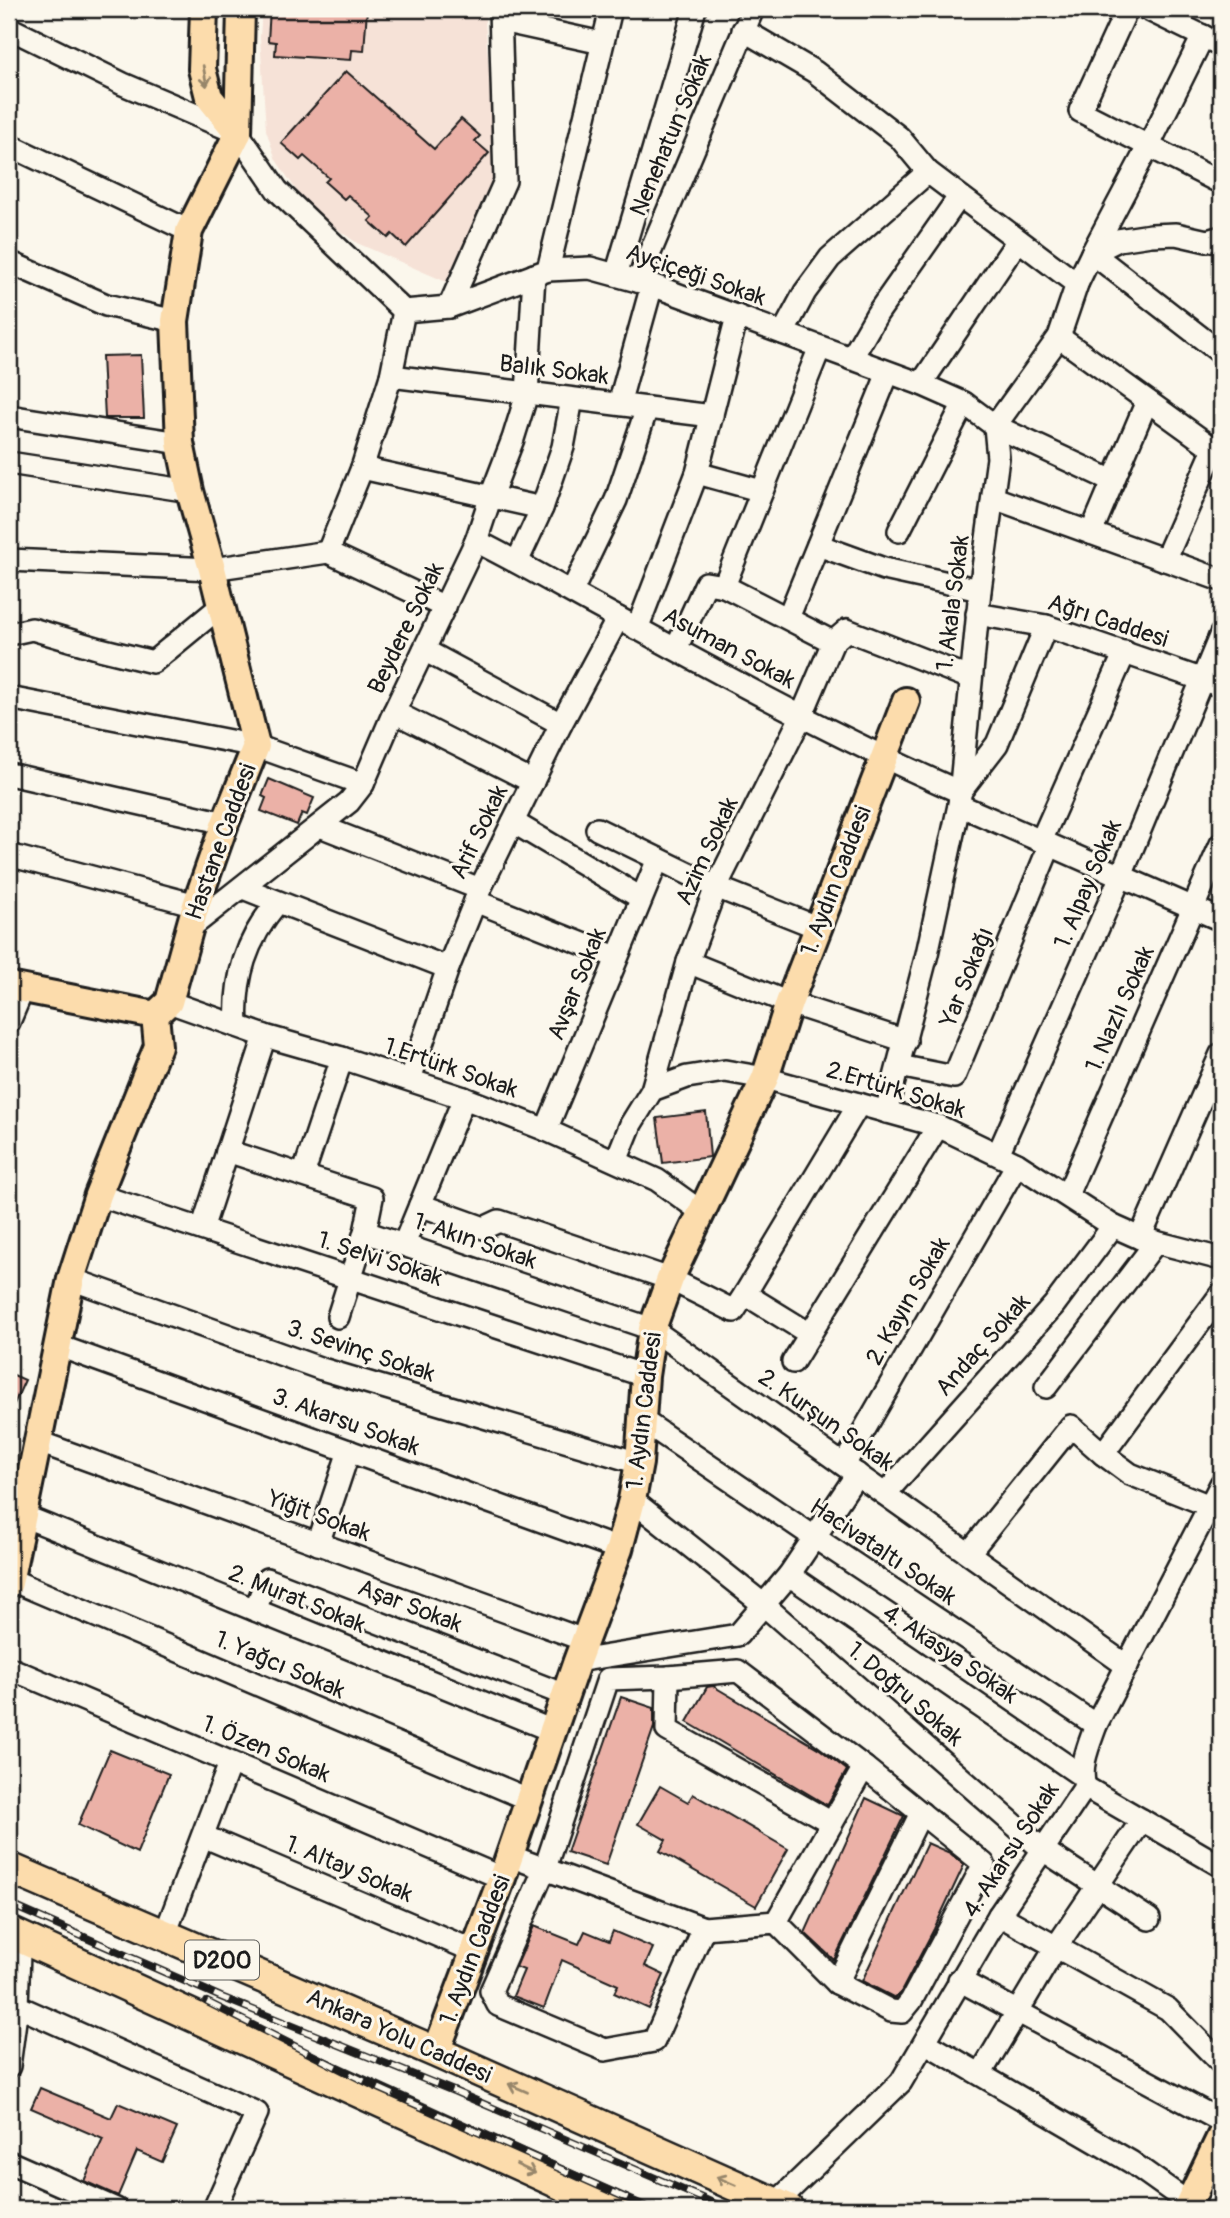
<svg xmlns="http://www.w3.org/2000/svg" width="1230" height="2218" font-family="Pangolin,sans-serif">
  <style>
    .built { fill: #f6e2d7 }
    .building { fill: #ebb1a7; stroke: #1c1c1c; stroke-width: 2 }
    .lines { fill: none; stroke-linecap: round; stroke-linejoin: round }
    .minor-casing { stroke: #1c1c1c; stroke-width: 26 }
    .major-casing { stroke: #1c1c1c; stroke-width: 32 }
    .highway-casing { stroke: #1c1c1c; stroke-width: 35 }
    .minor { stroke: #fbf7ec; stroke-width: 21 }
    .major { stroke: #fcdcac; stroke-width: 26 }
    .highway { stroke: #fcdcac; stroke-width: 30 }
    .rail-casing { stroke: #1c1c1c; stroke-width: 8 }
    .rail { stroke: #fbf7ec; stroke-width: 5; stroke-dasharray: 16; stroke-linecap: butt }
    .oneway { stroke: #97866b }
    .labels { text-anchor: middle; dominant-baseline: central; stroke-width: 6; stroke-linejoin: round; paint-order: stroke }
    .shield { fill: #fbf7ec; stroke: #5f5e5a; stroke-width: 2 }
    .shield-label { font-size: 23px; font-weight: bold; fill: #1c1c1c }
    .street-label { font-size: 24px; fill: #1c1c1c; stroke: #fbf7ec }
  </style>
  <rect width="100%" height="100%" fill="#fbf7ec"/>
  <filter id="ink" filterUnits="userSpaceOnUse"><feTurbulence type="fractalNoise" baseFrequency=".0143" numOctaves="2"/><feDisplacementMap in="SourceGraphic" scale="14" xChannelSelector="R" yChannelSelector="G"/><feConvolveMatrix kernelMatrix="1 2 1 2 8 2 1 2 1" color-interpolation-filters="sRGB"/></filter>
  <g filter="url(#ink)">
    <polygon class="built" points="262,9 484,9 498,180 451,284 357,243 309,209 276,160 266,130 260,37"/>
    <g class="building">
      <polygon points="270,9 367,9 364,51 352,50 351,60 275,55 276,42 268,41"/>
      <polygon points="346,71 434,149 461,119 480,136 475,141 489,153 406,247 392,234 388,238 369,221 373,217 348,195 344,199 325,182 329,178 304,156 300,160 281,143"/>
      <polygon points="141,355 144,418 105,418 102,356"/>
      <polygon points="269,779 314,798 307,815 302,813 297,825 261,811 266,798 262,796"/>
      <polygon points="706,1112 710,1157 663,1163 657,1118"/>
      <polygon points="9,1373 25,1380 9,1415"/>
      <polygon points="713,1686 821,1750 847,1770 827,1805 687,1722 707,1687"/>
      <polygon points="621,1697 654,1708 654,1727 606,1865 567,1852"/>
      <polygon points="110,1750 169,1774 137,1853 78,1825"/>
      <polygon points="660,1786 688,1802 693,1794 788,1849 756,1906 660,1851 666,1840 638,1824"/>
      <polygon points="866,1798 904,1816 834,1960 805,1933"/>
      <polygon points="927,1843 950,1853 964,1865 934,1929 900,1994 895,1998 862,1981"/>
      <polygon points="534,1926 579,1944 585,1931 609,1941 613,1931 653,1948 645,1966 664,1975 649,2009 614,1993 618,1985 562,1960 544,2008 513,1996 524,1970 516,1967"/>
      <polygon points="40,2088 111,2118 118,2103 177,2128 162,2162 137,2151 118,2196 84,2181 103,2139 31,2108"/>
    </g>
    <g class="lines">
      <defs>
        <g id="minor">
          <polyline points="1127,9 1080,111 1221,183"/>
          <polyline points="1147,9 1221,45"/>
          <polyline points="501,21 602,43"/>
          <polyline points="9,28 123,84 238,133 277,190 404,311"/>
          <polyline points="743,30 815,72 899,137 928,172 1077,284"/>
          <polyline points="1203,36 1149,145 1092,253 1221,353"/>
          <polyline points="9,145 189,231"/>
          <polyline points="9,262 106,305 175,321"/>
          <polyline points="548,270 611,9"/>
          <polyline points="616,275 695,9"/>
          <polyline points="638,281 753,9"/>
          <polyline points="449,307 505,181 500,9"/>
          <polyline points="404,311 449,307 548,270 590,268 652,285 921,384 964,403 995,426 1113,481"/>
          <polyline points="783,333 805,292 830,258 928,172"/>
          <polyline points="1059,337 1221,454"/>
          <polyline points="851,359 877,314 959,197"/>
          <polyline points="391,376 712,416"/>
          <polyline points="921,384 1018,240"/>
          <polyline points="619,404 652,285"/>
          <polyline points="9,416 180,443"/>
          <polyline points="9,463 190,491"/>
          <polyline points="362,468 542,508"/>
          <polyline points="697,473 762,491"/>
          <polyline points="994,498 1221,580"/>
          <polyline points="899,531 964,403"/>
          <polyline points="1091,533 1147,401"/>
          <path d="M476,541C526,566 573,594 622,620C733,681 844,741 960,792L997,744L1046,626"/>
          <polyline points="818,545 884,569 980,590"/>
          <polyline points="328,552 362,468 391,376 404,311"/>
          <polyline points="9,560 212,569 328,552 445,607"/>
          <polyline points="1165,560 1214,449"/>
          <polyline points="517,562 542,508 563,447 572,399"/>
          <polyline points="724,586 820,347"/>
          <polyline points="572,591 616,500 647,408"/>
          <polyline points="977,614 1046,626 1221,686"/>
          <polyline points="788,618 888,373"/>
          <polyline points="637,629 697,473 737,316"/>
          <polyline points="9,634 32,629 100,649 153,662 221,606"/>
          <polyline points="676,649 706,583 724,586 833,642 847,630 970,678"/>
          <polyline points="424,650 561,724"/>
          <polyline points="9,698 256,746 363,784"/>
          <polyline points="394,712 533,782"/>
          <polyline points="9,774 225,823"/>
          <polyline points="959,805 1221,920"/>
          <polyline points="513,822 641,898"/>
          <polyline points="320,826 480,889"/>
          <polyline points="597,829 716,887 819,928"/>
          <polyline points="1041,841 1125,652"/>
          <polyline points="9,855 196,905"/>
          <polyline points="243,888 448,968"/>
          <polyline points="475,901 616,957"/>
          <polyline points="191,927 349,802 363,784 394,712 476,541 491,496 513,439 527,394 534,275"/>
          <polyline points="688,962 789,1003 906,1041"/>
          <polyline points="169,1002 265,1036 342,1058 464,1098 546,1130 657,1180 703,1213"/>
          <polyline points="9,1022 23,989"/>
          <path d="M237,1026C234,978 246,940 277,903"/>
          <polyline points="899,1066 954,1077 1050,845"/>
          <polyline points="410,1079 448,968 480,889 561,724 618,618"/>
          <polyline points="652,1090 688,962 716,887 801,717 833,642"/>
          <polyline points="886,1112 927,954 959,805 980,590 998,458 995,426 1059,337 1077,284 1092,253 1118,240 1151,235 1176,234 1207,241 1221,237"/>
          <polyline points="546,1130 658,859"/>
          <polyline points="227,1151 372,1198 365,1232"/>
          <polyline points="998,1154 1121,876 1221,634"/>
          <polyline points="616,1161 631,1124 652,1090 687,1077 725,1071 765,1078 938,1126 1017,1164 1113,1226 1140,1238 1221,1259"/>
          <polyline points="303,1175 342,1058"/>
          <polyline points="98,1195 645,1376"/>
          <polyline points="1067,1195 1221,844"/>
          <polyline points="420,1205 484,1228 499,1221 670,1279 734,1311 745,1294 810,1334"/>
          <polyline points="202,1229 265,1036"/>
          <polyline points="1140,1238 1221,1054"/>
          <polyline points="404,1244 464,1098"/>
          <polyline points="71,1279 322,1369 639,1463"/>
          <polyline points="745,1294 859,1104"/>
          <polyline points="338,1317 365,1232 652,1329 1127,1666"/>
          <polyline points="56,1345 619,1549"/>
          <polyline points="793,1362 938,1126"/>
          <polyline points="1046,1387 1156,1242"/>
          <polyline points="642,1420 814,1537 1096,1725"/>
          <polyline points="36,1441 584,1640"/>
          <polyline points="1103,1454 1130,1474 1210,1506"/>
          <polyline points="844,1465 1017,1164"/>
          <polyline points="885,1494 1054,1305 1113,1226"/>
          <polyline points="632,1500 764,1605 1043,1850 1149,1919"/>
          <polyline points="21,1515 553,1731"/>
          <polyline points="318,1544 349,1451"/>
          <polyline points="969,1553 1071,1426 1103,1454 1221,1294"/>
          <polyline points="789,1575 1082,1776"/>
          <polyline points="9,1579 530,1800"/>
          <polyline points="255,1610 267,1579 565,1695"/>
          <polyline points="577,1661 738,1635 789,1575 857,1474"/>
          <polyline points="9,1668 502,1878"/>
          <polyline points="668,1677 667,1730 832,1823 776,1922"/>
          <polyline points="1085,1787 1221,1866"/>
          <polyline points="832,1823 864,1767"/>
          <polyline points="203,1836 474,1951"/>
          <polyline points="510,1856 704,1928 776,1922 837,1983 921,1813"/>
          <polyline points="999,1915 1168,2009 1221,2063"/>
          <polyline points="170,1921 230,1763"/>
          <polyline points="704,1928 654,2041 605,2050 498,2005 491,1991 545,1868 608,1679 668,1677 738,1671 864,1767 984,1864 911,2001 902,2012 891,2011 837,1983"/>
          <polyline points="959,1980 1221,2121"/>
          <polyline points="17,2006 257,2113 214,2209"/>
          <polyline points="926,2043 1131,2162 1197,2209"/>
          <polyline points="9,2066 17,2006 19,1953"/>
          <polyline points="981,2073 1056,1947 1142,1820"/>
          <polyline points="9,2162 116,2209"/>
          <path d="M775,2204L901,2082L999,1915L1085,1787C1079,1766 1089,1745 1096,1725L1221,1484"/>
        </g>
        <g id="major">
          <polyline points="204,9 202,69 209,97 238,133"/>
          <polyline points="9,986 155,1015"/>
          <polyline points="9,1583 71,1279 98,1195 158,1046 155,1015 169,1002 196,905 225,823 256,746 212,569 190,491 180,443 175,321 189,231 238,133 241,9"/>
          <polyline points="436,2052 502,1878 577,1661 619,1549 632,1500 639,1463 645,1376 652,1329 670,1279 765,1078 789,1003 906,701"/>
          <polyline points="1186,2209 1221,2136"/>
        </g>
        <g id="highway">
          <polyline points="9,1868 436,2052 788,2209"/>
          <polyline points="9,1932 616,2209"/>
        </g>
      </defs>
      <use href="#minor" class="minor-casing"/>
      <use href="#major" class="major-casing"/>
      <use href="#highway" class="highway-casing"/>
      <use href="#minor" class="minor"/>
      <use href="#major" class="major"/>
      <use href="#highway" class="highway"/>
      <defs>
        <g id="rail">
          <polyline points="9,1904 221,1997 456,2092 727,2209"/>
          <polyline points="207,2002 372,2085 651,2209"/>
        </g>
      </defs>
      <use href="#rail" class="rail-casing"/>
      <use href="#rail" class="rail"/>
    </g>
    <defs><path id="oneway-shaft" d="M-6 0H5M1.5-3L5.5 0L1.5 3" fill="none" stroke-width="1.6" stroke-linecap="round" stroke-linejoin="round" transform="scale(1.75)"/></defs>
    <g class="oneway">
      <use href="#oneway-shaft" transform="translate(205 76) rotate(80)"/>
      <use href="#oneway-shaft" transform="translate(518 2088) rotate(-156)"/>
      <use href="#oneway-shaft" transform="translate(526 2169) rotate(25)"/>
      <use href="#oneway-shaft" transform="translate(726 2181) rotate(-156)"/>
    </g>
  </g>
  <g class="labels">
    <rect class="shield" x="185" y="1940.5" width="74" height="39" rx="5"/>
    <g class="shield-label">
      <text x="222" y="1960">D200</text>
    </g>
    <g class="street-label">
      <text transform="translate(671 135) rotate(-67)">Nenehatun Sokak</text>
      <text transform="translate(696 275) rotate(19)">Ayçiçeği Sokak</text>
      <text transform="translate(554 370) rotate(7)">Balık Sokak</text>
      <text transform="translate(953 603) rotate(-83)">1. Akala Sokak</text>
      <text transform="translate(1108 621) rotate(18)">Ağrı Caddesi</text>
      <text transform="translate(406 628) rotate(-64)">Beydere Sokak</text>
      <text transform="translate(729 648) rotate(28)">Asuman Sokak</text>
      <text transform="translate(479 832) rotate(-64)">Arif Sokak</text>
      <text transform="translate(221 842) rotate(-70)">Hastane Caddesi</text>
      <text transform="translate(707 851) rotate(-65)">Azim Sokak</text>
      <text transform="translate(836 881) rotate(-69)">1. Aydın Caddesi</text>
      <text transform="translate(1088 884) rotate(-67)">1. Alpay Sokak</text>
      <text transform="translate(967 977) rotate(-68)">Yar Sokağı</text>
      <text transform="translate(577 984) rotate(-68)">Avşar Sokak</text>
      <text transform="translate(1120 1009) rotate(-66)">1. Nazlı Sokak</text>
      <text transform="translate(451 1068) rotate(19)">1.Ertürk Sokak</text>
      <text transform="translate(896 1090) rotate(17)">2.Ertürk Sokak</text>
      <text transform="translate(475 1241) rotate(19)">1. Akın Sokak</text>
      <text transform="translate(380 1259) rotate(18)">1. Selvi Sokak</text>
      <text transform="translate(908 1301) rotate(-60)">2. Kayın Sokak</text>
      <text transform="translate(983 1345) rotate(-48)">Andaç Sokak</text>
      <text transform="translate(361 1351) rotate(18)">3. Sevinç Sokak</text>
      <text transform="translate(644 1411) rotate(-83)">1. Aydın Caddesi</text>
      <text transform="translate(826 1420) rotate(35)">2. Kurşun Sokak</text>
      <text transform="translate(346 1422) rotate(20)">3. Akarsu Sokak</text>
      <text transform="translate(319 1516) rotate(20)">Yiğit Sokak</text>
      <text transform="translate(883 1552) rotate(34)">Hacivataltı Sokak</text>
      <text transform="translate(297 1599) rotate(22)">2. Murat Sokak</text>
      <text transform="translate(410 1606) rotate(21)">Aşar Sokak</text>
      <text transform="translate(950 1654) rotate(34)">4. Akasya Sokak</text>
      <text transform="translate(280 1665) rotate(23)">1. Yağcı Sokak</text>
      <text transform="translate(905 1694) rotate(41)">1. Doğru Sokak</text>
      <text transform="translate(266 1749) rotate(23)">1. Özen Sokak</text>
      <text transform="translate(1011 1850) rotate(-57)">4. Akarsu Sokak</text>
      <text transform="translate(349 1869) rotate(23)">1. Altay Sokak</text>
      <text transform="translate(475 1950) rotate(-69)">1. Aydın Caddesi</text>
      <text transform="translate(399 2036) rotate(24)">Ankara Yolu Caddesi</text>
    </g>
  </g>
  <rect width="1230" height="2218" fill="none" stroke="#fbf7ec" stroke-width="35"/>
  <rect x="18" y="18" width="1195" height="2183" fill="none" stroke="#1c1c1c" stroke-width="2.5" filter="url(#ink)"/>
</svg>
